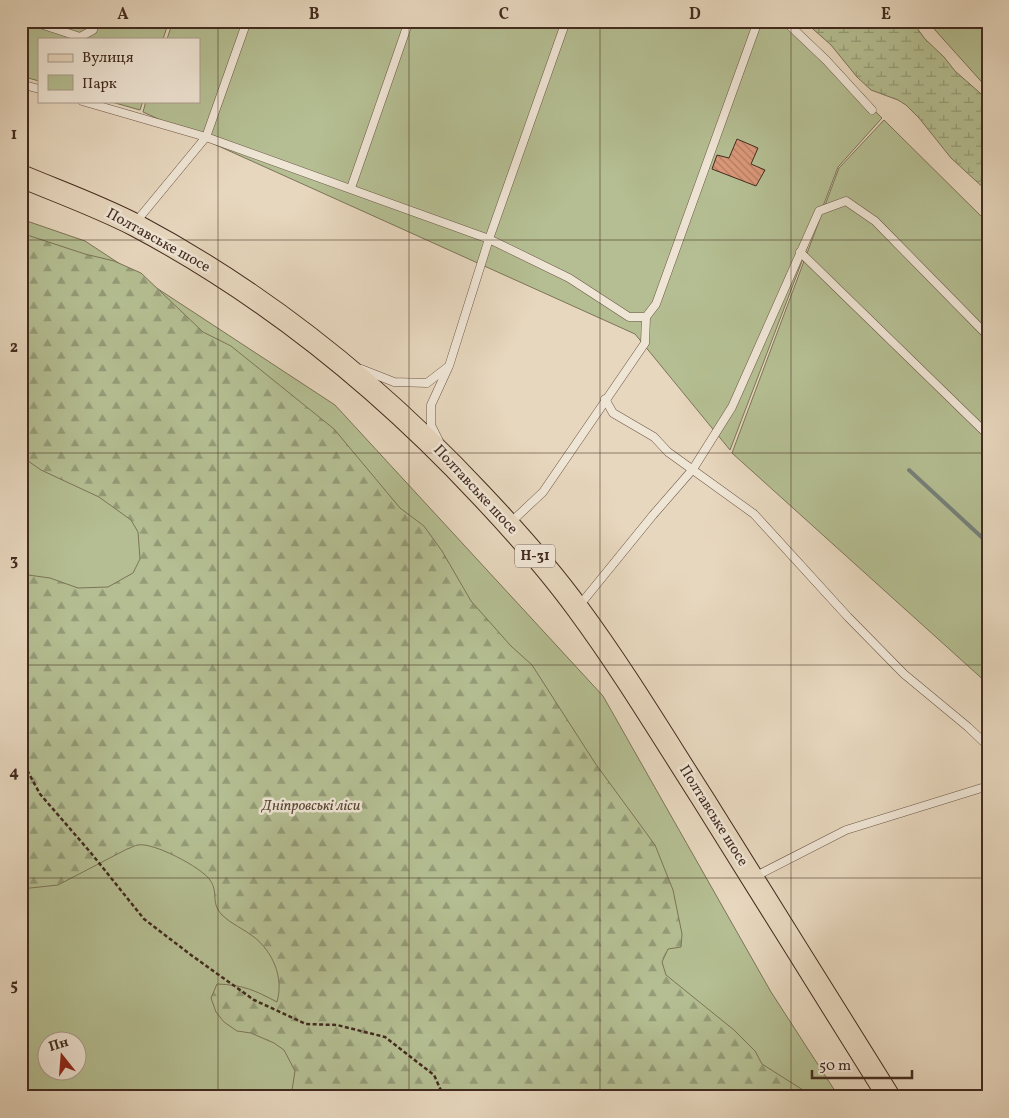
<svg xmlns="http://www.w3.org/2000/svg" width="1009" height="1118" font-family="Vollkorn,serif">
  <style>
    .green { fill: #b4be92; stroke: #7c7458; fill-rule: evenodd }
    .forest { fill: url(#forest-firs); stroke: #7c7458 }
    .wetland { fill: url(#wetland-marsh); stroke: #7c7458 }
    .lines { fill: none; stroke-linecap: round; stroke-linejoin: round }
    .stream { stroke: #75807a; stroke-width: 4 }
    .building { fill: url(#building-back-hatch); stroke: #432b1f }
    .lane-casing { stroke: #6c5647; stroke-width: 9 }
    .primary-casing { stroke: #432b1f; stroke-width: 24 }
    .path { stroke: #432b1f; stroke-width: 2.5; stroke-dasharray: 4 2.5; stroke-linecap: butt }
    .lane { stroke: #efe5d5; stroke-width: 8 }
    .primary { stroke: #e7d7be; stroke-width: 22 }
    .grid { fill: none; stroke: #432b1f; stroke-width: 1; stroke-opacity: 0.55 }
    .labels { text-anchor: middle; dominant-baseline: central; stroke-width: 5; stroke-linejoin: round; paint-order: stroke }
    .shield { fill: #efe5d5; stroke: #776356; stroke-width: 1 }
    .shield-label { font-size: 14px; font-weight: bold; fill: #432b1f }
    .street-label { font-size: 15px; fill: #432b1f; stroke: #efe5d5 }
    .park-label { font-size: 15px; font-style: italic; fill: #5a4836; stroke: #efe5d5 }
    .neatline { fill: none; stroke: #432b1f; stroke-width: 2 }
    .grid-label { font-size: 16px; text-anchor: middle; font-weight: bold; fill: #432b1f }
  </style>
  <defs>
    <pattern id="forest-firs" width="22" height="20" patternUnits="userSpaceOnUse" patternTransform="scale(1.25)"><rect width="22" height="20" fill="#b4be92"/><path d="M5 1l3.5 6h-7zM16 11l3.5 6h-7z" fill="#949b77"/></pattern>
    <pattern id="wetland-marsh" width="20" height="14" patternUnits="userSpaceOnUse" patternTransform="scale(1.25)"><rect width="20" height="14" fill="#b4be92"/><path d="M1 5h8M5 5V1M11 12h8M15 12V8" fill="none" stroke="#949b77"/></pattern>
    <pattern id="building-back-hatch" width="6" height="6" patternUnits="userSpaceOnUse" patternTransform="scale(1.25)"><rect width="6" height="6" fill="#d99778"/><path d="M-1 5l2 2M0 0l6 6M5-1l2 2" fill="none" stroke="#b27b62"/></pattern>
  </defs>
  <rect width="100%" height="100%" fill="#e7d7be"/>
  <filter id="stains"><feTurbulence type="fractalNoise" baseFrequency=".004" numOctaves="4"/><feColorMatrix values="0 0 0 0 .2 0 0 0 0 .09 0 0 0 0 .02 0 0 0 .5 -.17"/></filter>
  <radialGradient id="worn" r=".72"><stop offset=".6" stop-color="#630" stop-opacity="0"/><stop offset="1" stop-color="#630" stop-opacity=".3"/></radialGradient>
  <g class="green">
    <polygon points="21,21 169,21 163,39 39,39 39,81 21,76"/>
    <polygon points="173,21 784,21 882,118 838,167 730,450 635,334 143,112 146,101 199,101 199,39 167,39"/>
    <polygon points="927,21 988,21 988,89"/>
    <polygon points="108,101 143,101 140,110"/>
    <polygon points="884,120 988,223 988,684 732,453 839,168"/>
    <path d="M21,219L85,241L335,405L603,696L771,992L839,1097H21ZM48,1040H78V1070H48Z"/>
  </g>
  <path class="forest" d="M21,233L85,254L114,261L141,273L203,332L231,346L334,429L400,508L424,526L442,551L471,601L511,646L532,665L595,763L655,845L673,890L682,934L681,947L668,949L662,962L666,975L734,1030L755,1051L762,1064L814,1097H291L295,1071L284,1050L274,1043L251,1033L237,1031L224,1022L216,1012L211,998L217,984C244,985 254,990 277,1002C284,978 273,952 254,937C244,929 231,924 222,915C210,902 219,893 210,880C201,867 153,842 138,845C135,845 131,848 127,849L58,885L21,889V574L50,578L78,588L108,587L133,573L140,559L138,532L131,520L99,497L41,470L21,456Z"/>
  <polygon class="wetland" points="804,21 912,21 925,39 944,57 955,71 988,100 988,192 951,158 919,118 906,105 898,100 871,90 857,77 831,45"/>
  <g class="lines">
    <polyline class="stream" points="909,470 988,543"/>
  </g>
  <polygon class="building" points="737,139 758,148 751,164 765,170 756,186 712,169 717,155 729,158"/>
  <g class="lines">
    <defs>
      <g id="lane">
        <polyline points="31,21 80,37 93,30 96,21"/>
        <polyline points="785,21 826,60 872,110"/>
        <polyline points="21,84 39,89"/>
        <polyline points="82,101 206,137 489,239 569,278 629,317 646,317 656,304 758,21"/>
        <polyline points="351,188 409,21"/>
        <polyline points="135,223 206,137 247,21"/>
        <polyline points="800,252 988,435"/>
        <polyline points="361,369 394,382 427,383 449,366 489,239 566,21"/>
        <polyline points="605,399 613,413 654,437 668,452 754,514 848,617 904,674 968,727 988,746"/>
        <polyline points="439,441 431,425 431,405 448,368"/>
        <polyline points="509,524 543,492 645,343 646,317"/>
        <polyline points="579,606 653,515 693,469 732,407 819,211 846,201 875,221 988,336"/>
        <polyline points="754,877 846,830 988,786"/>
      </g>
      <path id="primary" d="M21,176C59,192 98,206 135,225C265,294 381,388 481,495C515,531 549,569 578,609C623,670 662,735 703,799C765,898 827,998 889,1097"/>
    </defs>
    <use href="#lane" class="lane-casing"/>
    <use href="#primary" class="primary-casing"/>
    <polyline class="path" points="21,759 40,794 91,853 144,919 191,955 254,1000 306,1024 337,1025 385,1037 434,1075 444,1097"/>
    <use href="#lane" class="lane"/>
    <use href="#primary" class="primary"/>
  </g>
  <path class="grid" d="M218,21V1097M409,21V1097M600,21V1097M791,21V1097M21,240H988M21,453H988M21,665H988M21,878H988"/>
  <g class="labels">
    <rect class="shield" x="515" y="544.5" width="40" height="23" rx="4"/>
    <g class="shield-label">
      <text x="535" y="556">Н-31</text>
    </g>
    <g class="street-label">
      <text transform="translate(158 241) rotate(29)">Полтавське шосе</text>
      <text transform="translate(475 490) rotate(47)">Полтавське шосе</text>
      <text transform="translate(713 816) rotate(58)">Полтавське шосе</text>
    </g>
    <g class="park-label">
      <text x="311" y="806">Дніпровські ліси</text>
    </g>
  </g>
  <rect width="1009" height="1118" fill="none" stroke="#e7d7be" stroke-width="55"/>
  <rect x="38" y="38" width="162" height="65" fill="#efe5d5" stroke="#aa9b8c"/>
  <rect x="48" y="54" width="25" height="8" fill="#e7d7be" stroke="#aa9b8c"/>
  <text x="82" y="62" font-size="15" fill="#432b1f">Вулиця</text>
  <rect x="48" y="75" width="25" height="15" fill="#b4be92" stroke="#aa9b8c"/>
  <text x="82" y="88" font-size="15" fill="#432b1f">Парк</text>
  <g transform="translate(62 1056) rotate(343)"><circle r="24" fill="#efe5d5" stroke="#aa9b8c"/>
  <path d="M0-4L9 19L0 12L-9 19Z" fill="#8f2418"/>
  <text y="-8" font-size="14" font-weight="bold" text-anchor="middle" fill="#432b1f">Пн</text>
  </g>
  <path d="M812 1070v8h100v-8" fill="none" stroke="#432b1f" stroke-width="2.5"/>
  <text x="819" y="1070" font-size="15" fill="#432b1f" stroke="#efe5d5" stroke-width="4" paint-order="stroke">50 m</text>
  <rect x="28" y="28" width="954" height="1062" class="neatline"/>
  <g class="grid-label">
    <text x="123" y="19">A</text>
    <text x="314" y="19">B</text>
    <text x="504" y="19">C</text>
    <text x="695" y="19">D</text>
    <text x="886" y="19">E</text>
    <text x="14" y="139">1</text>
    <text x="14" y="352">2</text>
    <text x="14" y="565">3</text>
    <text x="14" y="777">4</text>
    <text x="14" y="990">5</text>
  </g>
  <rect width="100%" height="100%" filter="url(#stains)"/>
  <rect width="100%" height="100%" fill="url(#worn)"/>
</svg>
